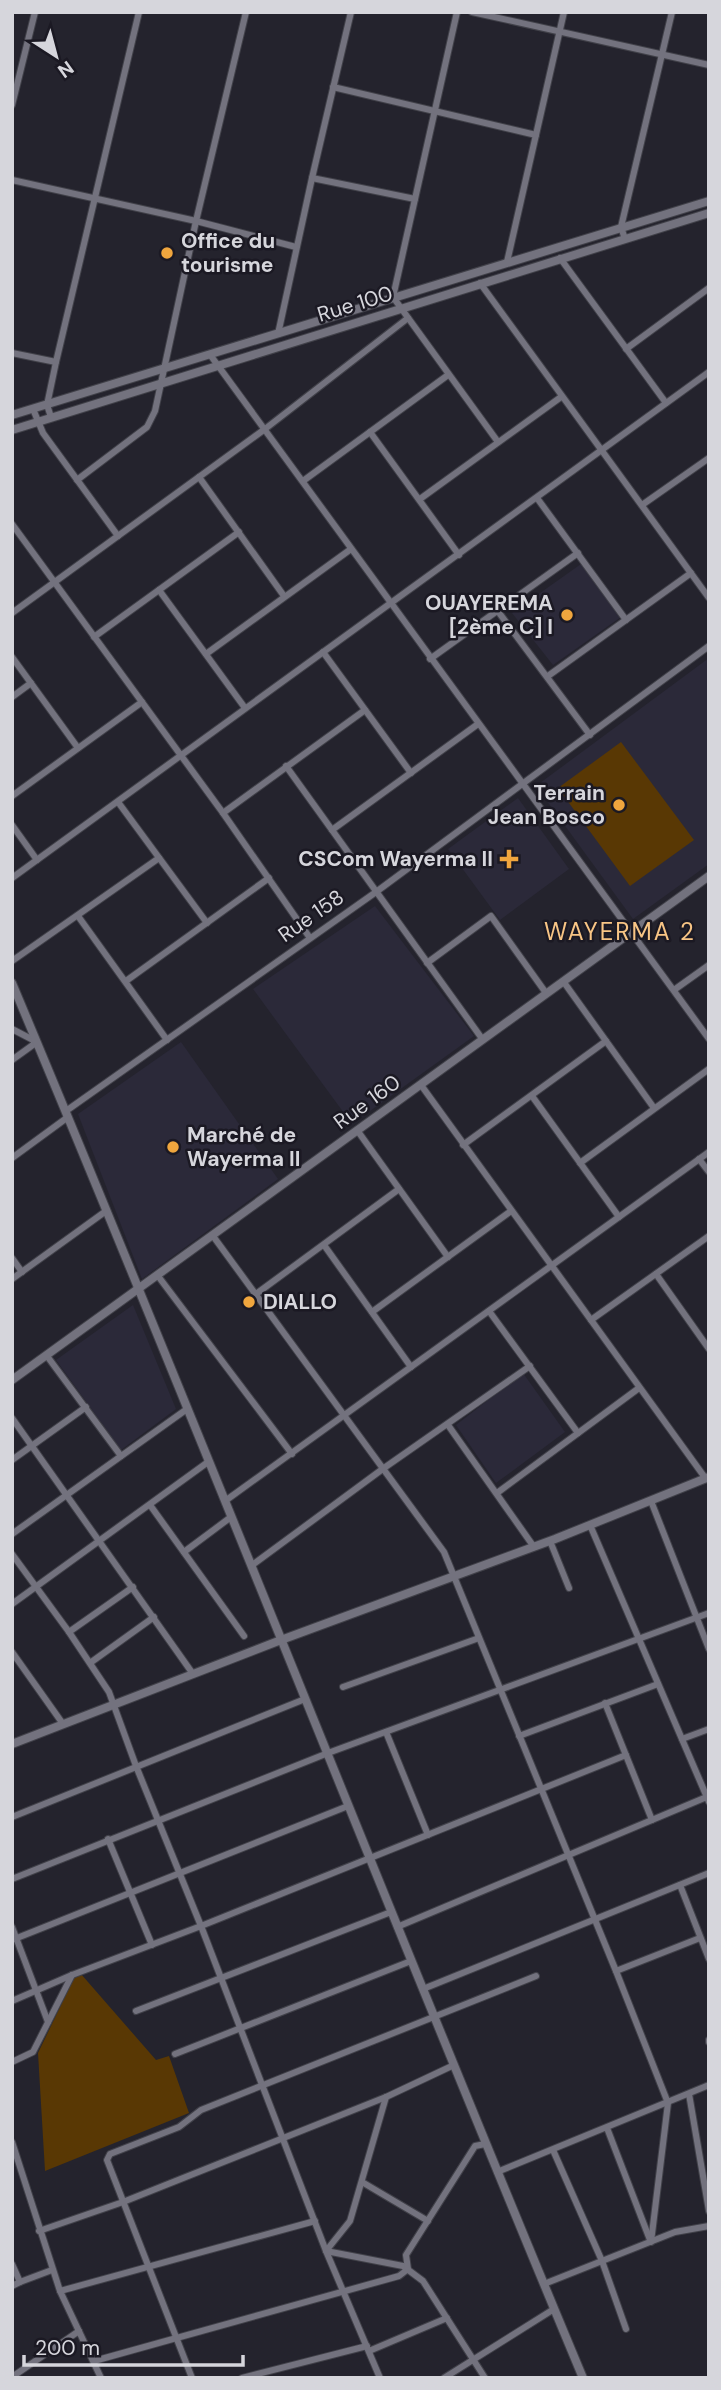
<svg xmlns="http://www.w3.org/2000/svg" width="721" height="2390" font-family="'DM Sans',sans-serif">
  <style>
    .built { fill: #2b2939 }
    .green { fill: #593804 }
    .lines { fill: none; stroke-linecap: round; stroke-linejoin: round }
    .minor-casing { stroke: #414149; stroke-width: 8 }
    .tertiary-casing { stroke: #414149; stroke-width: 10 }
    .minor { stroke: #73727e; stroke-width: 6 }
    .tertiary { stroke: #73727e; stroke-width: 8 }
    .poi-dot { fill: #f0a63e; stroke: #1b1923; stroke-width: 2.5 }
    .labels { text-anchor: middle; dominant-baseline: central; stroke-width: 5; stroke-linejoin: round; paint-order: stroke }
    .poi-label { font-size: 21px; font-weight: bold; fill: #d6d6dc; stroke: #1b1923; text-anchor: start }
    .street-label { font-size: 21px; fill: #d6d6dc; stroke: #1b1923 }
    .quarter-label { font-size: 24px; letter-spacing: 2px; fill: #f8c585; stroke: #1b1923 }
  </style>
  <rect width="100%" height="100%" fill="#24232d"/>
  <g class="built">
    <polygon points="581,564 621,617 553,665 512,613"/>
    <polygon points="709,658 709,864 633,919 536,786"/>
    <polygon points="518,798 569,869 500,920 448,849"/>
    <polygon points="375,906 474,1036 352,1124 253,989"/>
    <polygon points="181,1042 278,1179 142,1279 78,1114"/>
    <polygon points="133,1305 176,1409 121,1450 56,1360"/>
    <polygon points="523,1373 565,1432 496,1483 456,1425"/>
  </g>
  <g class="green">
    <polygon points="621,742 694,840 630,886 558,788"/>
    <polygon points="81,1974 156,2060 169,2056 189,2113 45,2171 38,2053 75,1976"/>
  </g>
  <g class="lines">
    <defs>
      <g id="minor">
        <polyline points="457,12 393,297 498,442"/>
        <polyline points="472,12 709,65"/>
        <polyline points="333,87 536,135"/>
        <polyline points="12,105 35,12"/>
        <polyline points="312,178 415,199"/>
        <polyline points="12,180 196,221 296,247"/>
        <polyline points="625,239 621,227 672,12"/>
        <polyline points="560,258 666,403"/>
        <polyline points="507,262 564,12"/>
        <polyline points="480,283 709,598"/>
        <polyline points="278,334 312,178 351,12"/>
        <polyline points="626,349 709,288"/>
        <polyline points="12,353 56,362"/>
        <polyline points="211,356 709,1039"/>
        <polyline points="33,409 43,433 118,536"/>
        <polyline points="51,417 47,405 56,362 139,12"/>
        <polyline points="370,432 459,555"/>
        <polyline points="199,477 284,596"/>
        <polyline points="77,480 147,427 155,411 196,221 246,12"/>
        <polyline points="303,481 448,375"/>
        <polyline points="537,498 626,620"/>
        <polyline points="420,499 561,397"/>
        <polyline points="642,505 709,458"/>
        <polyline points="12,524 223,813 310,938"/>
        <polyline points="159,590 245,708"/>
        <polyline points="497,610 590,735"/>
        <polyline points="12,613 265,429 408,318"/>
        <polyline points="94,637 239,532"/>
        <polyline points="323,652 411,773"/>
        <polyline points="206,654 351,549"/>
        <polyline points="12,657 78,748"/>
        <polyline points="430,659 578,553"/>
        <polyline points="548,676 691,573"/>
        <polyline points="12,697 31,683"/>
        <polyline points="286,766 483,1040"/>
        <polyline points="12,796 142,702"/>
        <polyline points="118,802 207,923"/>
        <polyline points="223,813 365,710"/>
        <polyline points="12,825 37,860"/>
        <polyline points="332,830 478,724"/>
        <polyline points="12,878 709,372"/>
        <polyline points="78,916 167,1040"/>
        <polyline points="12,961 159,858"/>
        <polyline points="427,963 491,916 546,993"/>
        <polyline points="126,981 269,878"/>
        <polyline points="563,981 654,1108"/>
        <polyline points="674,990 709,965"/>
        <polyline points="12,1029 37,1042 12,1060"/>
        <polyline points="421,1085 706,1479"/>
        <polyline points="532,1096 619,1217"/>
        <polyline points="66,1111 376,892 709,646"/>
        <polyline points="357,1130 448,1257"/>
        <polyline points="463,1145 606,1041"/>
        <polyline points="12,1158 68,1117"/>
        <polyline points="699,1159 709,1172"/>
        <polyline points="580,1163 709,1069"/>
        <polyline points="213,1236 444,1552 616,1971 668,2103 651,2242"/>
        <polyline points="324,1245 411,1367"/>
        <polyline points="12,1258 22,1272"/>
        <polyline points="656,1274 709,1349"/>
        <polyline points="158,1276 292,1454"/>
        <polyline points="12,1279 106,1211"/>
        <polyline points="256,1294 399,1189"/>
        <polyline points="489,1311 578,1433"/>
        <polyline points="372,1312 511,1211"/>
        <polyline points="591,1320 709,1236"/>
        <polyline points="47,1356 121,1456"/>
        <polyline points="12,1418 193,1674"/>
        <polyline points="448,1425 534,1547"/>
        <polyline points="12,1460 86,1407"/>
        <polyline points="497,1493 639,1388"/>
        <polyline points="225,1501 709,1152"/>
        <polyline points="651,1501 709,1649"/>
        <polyline points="150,1505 244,1636"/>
        <polyline points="590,1525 709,1802"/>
        <polyline points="12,1534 187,1409"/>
        <polyline points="550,1541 569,1588"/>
        <polyline points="184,1552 231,1517"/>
        <polyline points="12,1554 69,1632 109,1692 136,1766 201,1926 326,2251 380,2378"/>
        <polyline points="251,1566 384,1468 530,1366"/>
        <polyline points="12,1604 208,1462"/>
        <polyline points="69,1632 133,1587"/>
        <polyline points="12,1652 63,1724"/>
        <polyline points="90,1663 154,1617"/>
        <polyline points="343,1687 479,1638"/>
        <polyline points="605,1703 652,1820"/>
        <polyline points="386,1732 428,1835"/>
        <polyline points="519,1736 658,1684"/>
        <polyline points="682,1739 709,1729"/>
        <polyline points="12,1817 305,1699"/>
        <polyline points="108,1839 152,1945"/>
        <polyline points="12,1879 328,1753 709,1613"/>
        <polyline points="680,1885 709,1959"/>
        <polyline points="12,1927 48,2022"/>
        <polyline points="397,1927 709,1796"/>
        <polyline points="12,1940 348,1806"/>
        <polyline points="616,1971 700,1938"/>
        <polyline points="423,1989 709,1873"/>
        <polyline points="12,2001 72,1975 201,1926 626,1755"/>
        <polyline points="136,2011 391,1912"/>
        <polyline points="709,2040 709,2042"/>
        <polyline points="175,2054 411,1961"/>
        <polyline points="12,2062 33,2052 72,1975"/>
        <polyline points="689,2094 709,2211"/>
        <polyline points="386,2097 350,2221 326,2251 403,2266 423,2281 485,2378"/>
        <polyline points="607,2128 650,2240"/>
        <polyline points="12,2142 60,2291 101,2378"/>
        <polyline points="553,2150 602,2261 626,2329"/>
        <polyline points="497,2172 709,2085"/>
        <polyline points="362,2182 428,2221"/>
        <polyline points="39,2231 123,2202 386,2097 454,2065"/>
        <polyline points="12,2264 20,2282"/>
        <polyline points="544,2284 675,2232 709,2226"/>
        <polyline points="12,2286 20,2282 52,2270"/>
        <polyline points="60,2291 315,2221"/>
        <polyline points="369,2351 447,2318"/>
        <polyline points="94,2361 399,2276 408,2269 406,2255 475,2146 485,2144"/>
        <polyline points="12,2377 79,2331"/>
        <polyline points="192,2378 107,2160 110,2154 179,2127 201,2110 536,1976"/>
        <polyline points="242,2378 367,2346"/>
        <polyline points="444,2378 554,2309"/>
      </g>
      <g id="tertiary">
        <polyline points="12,415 709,201"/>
        <polyline points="12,430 709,213"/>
        <path d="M12,983C207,1447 389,1914 583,2378"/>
        <polyline points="12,1380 709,876"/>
        <polyline points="12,1744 281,1640 555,1539 709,1477"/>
      </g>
    </defs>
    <use href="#minor" class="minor-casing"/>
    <use href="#tertiary" class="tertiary-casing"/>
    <use href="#minor" class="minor"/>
    <use href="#tertiary" class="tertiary"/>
  </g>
  <g class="poi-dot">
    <circle cx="167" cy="253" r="7"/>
    <circle cx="567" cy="615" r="7"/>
    <circle cx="619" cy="805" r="7"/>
    <path d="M505.5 848.5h7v7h7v7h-7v7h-7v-7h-7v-7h7z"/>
    <circle cx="173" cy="1147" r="7"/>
    <circle cx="249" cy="1302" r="7"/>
  </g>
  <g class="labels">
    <g class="poi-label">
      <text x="181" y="241">Office du<tspan x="181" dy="24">tourisme</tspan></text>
      <text x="553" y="603" text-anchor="end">OUAYEREMA<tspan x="553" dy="24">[2ème C] I</tspan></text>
      <text x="605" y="793" text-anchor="end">Terrain<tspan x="605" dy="24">Jean Bosco</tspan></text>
      <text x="493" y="859" text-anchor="end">CSCom Wayerma II</text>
      <text x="187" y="1135">Marché de<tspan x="187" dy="24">Wayerma II</tspan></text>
      <text x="263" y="1302">DIALLO</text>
    </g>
    <g class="street-label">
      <text transform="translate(355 304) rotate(-17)">Rue 100</text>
      <text transform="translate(311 916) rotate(-35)">Rue 158</text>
      <text transform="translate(367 1102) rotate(-36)">Rue 160</text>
    </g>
    <g class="quarter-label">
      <text x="620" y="931">WAYERMA 2</text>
    </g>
  </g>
  <rect width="721" height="2390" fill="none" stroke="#d6d6dc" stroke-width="28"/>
  <g transform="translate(56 56) rotate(144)" stroke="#1b1923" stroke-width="5" paint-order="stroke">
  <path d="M0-5L12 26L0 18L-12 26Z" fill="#d6d6dc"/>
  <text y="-10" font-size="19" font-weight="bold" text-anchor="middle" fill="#d6d6dc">N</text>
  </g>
  <path d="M24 2355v10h219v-10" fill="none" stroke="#d6d6dc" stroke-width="3.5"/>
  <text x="35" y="2355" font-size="21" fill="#d6d6dc" stroke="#1b1923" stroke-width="5" paint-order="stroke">200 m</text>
</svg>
